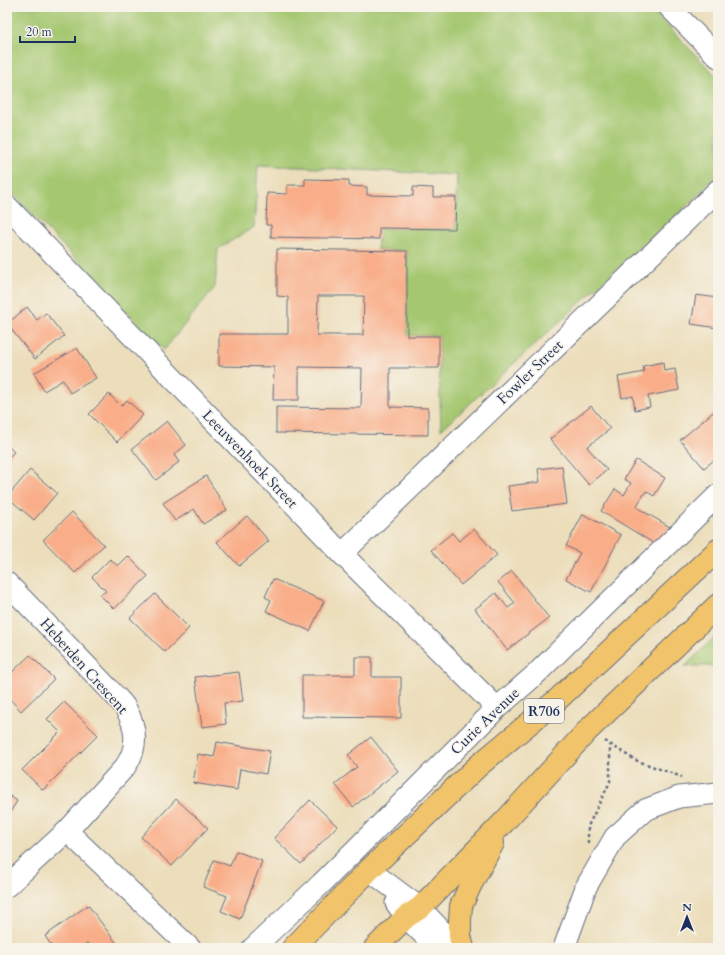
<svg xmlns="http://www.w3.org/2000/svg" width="725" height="955" font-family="Cardo,serif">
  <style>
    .green { fill: #a4c770; stroke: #607b67 }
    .building { fill: #f9ae89; fill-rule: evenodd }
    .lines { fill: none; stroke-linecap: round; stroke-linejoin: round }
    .minor-casing { stroke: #646c7f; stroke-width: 23 }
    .major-casing { stroke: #646c7f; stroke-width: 24 }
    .path { stroke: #646c7f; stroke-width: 2.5; stroke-dasharray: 3 3; stroke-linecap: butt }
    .minor { stroke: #fff; stroke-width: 21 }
    .major { stroke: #f1c36a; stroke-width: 22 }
    .labels { text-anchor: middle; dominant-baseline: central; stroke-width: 3; stroke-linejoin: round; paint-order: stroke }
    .shield { fill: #f7f3e8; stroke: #5d6a87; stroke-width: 1 }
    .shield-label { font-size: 14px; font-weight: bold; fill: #1b2f5e }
    .street-label { font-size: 15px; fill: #1b2f5e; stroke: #f7f3e8 }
  </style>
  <rect width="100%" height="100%" fill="#f7f3e8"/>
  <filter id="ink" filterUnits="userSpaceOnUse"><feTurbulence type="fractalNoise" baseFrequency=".025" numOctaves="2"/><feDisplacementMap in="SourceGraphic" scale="8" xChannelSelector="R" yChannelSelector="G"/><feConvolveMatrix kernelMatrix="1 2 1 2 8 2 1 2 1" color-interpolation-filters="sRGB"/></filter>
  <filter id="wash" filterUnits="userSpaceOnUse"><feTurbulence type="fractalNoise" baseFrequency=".012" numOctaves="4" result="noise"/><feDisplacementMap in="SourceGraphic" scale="16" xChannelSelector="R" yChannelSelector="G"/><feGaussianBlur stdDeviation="0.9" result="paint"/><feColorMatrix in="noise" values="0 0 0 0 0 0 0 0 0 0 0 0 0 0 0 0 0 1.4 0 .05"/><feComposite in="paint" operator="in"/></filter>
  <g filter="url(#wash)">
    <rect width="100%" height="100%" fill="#ecdebb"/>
    <g class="green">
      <polygon points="7,7 649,7 718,78 718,174 694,199 441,430 439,368 439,336 407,336 407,251 377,250 379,228 455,229 457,175 258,165 254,227 218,249 215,287 164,350 7,188"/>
      <polygon points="718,634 718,666 685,666"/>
    </g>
    <g id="blocks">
      <g class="building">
        <polygon points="305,179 349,180 349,186 367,187 367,195 413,196 413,187 433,188 433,197 456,197 455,229 379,228 379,239 271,237 271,225 266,225 267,193 287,194 287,185 305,185"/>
        <path d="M277,249L407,251V336H439V368H390V407L428,408V435L276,433V407L361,408L362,368L299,367V400H273L274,367L219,366V334H288V297L277,296ZM318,296H364L363,335H317Z"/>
        <polygon points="696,295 718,298 718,328 691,324"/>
        <polygon points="27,307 37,320 46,313 64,336 35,359 7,324"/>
        <polygon points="77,348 96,378 70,393 63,380 44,391 34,373"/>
        <polygon points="663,362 664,371 675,369 679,390 648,396 650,407 635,410 633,396 622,398 618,377 644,372 643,366"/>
        <polygon points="109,394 121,406 127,400 143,415 117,442 89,414"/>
        <polygon points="591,406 610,429 587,447 607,470 589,485 550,439"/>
        <polygon points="718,408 718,457 704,468 680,440"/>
        <polygon points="167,421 186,445 174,455 179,462 156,480 132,449"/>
        <polygon points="7,445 14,452 7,459"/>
        <polygon points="636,460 665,478 654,496 646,491 636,507 670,527 658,546 601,511 615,489 624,495 631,483 624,479"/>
        <polygon points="562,466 567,504 512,511 508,486 540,482 538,469"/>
        <polygon points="30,470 57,493 34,520 7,497"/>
        <polygon points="206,476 227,510 203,524 194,509 175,521 163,503"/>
        <polygon points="72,512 104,545 75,573 43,540"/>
        <polygon points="583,514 621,535 591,592 566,579 580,553 566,546"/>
        <polygon points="247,516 269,541 239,566 217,542"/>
        <polygon points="474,529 497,555 461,585 431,550 452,533 459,541"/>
        <polygon points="128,556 148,576 114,609 100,595 106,591 92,577 110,559 118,566"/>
        <polygon points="512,571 549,618 507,650 475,609 496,593 508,608 515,603 498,582"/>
        <polygon points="273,579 324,601 310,631 266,611 271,600 265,597"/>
        <polygon points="155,594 189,628 165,652 130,618"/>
        <polygon points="30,655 54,679 21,711 7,696 7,677"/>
        <polygon points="355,657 372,657 372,677 401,677 401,718 302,717 302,675 355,675"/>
        <polygon points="239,672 243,701 224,703 226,724 202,727 195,677"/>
        <polygon points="64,702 98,735 43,790 22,770 60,732 47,719"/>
        <polygon points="371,737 398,771 353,807 335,784 357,767 348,755"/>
        <polygon points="217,742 270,751 266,774 240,769 237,790 193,783 198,754 214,757"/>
        <polygon points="7,794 17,801 7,817"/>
        <polygon points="176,799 208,828 172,866 141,837"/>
        <polygon points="310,800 337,826 301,864 274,838"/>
        <polygon points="236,851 262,861 240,919 221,911 227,896 203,887 214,860 230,866"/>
        <polygon points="88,905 120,948 91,948 87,943 80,948 53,948 45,936"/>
        <polygon points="35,945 36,948 20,948 19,947"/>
      </g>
    </g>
  </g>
  <g filter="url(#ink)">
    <use href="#blocks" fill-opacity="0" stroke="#646c7f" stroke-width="1"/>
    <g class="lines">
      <defs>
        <g id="minor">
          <polyline points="669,7 718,57"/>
          <polyline points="7,206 342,554 497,708"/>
          <polyline points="342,554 718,190"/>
          <path d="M7,583L108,688C113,694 120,700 125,707C137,728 139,747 125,767L67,831L7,886"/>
          <polyline points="67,831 190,948"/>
          <polyline points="369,870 420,908 458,948"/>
          <polyline points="396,903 406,917 437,948"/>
          <polyline points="253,948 321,884 497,708 535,675 718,495"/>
          <polyline points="564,948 586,887 615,837 645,810 679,797 718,793"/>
        </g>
        <g id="major">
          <polyline points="293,948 369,870 478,766 557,700 718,550"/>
          <polyline points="375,948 406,917 420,908 505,821 588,730 718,605"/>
          <polyline points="463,948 460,936 460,920 461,906 470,886 493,843"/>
        </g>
      </defs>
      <use href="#minor" class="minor-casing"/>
      <use href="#major" class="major-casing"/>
      <g class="path">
        <polyline points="605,741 635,760 682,777"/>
        <polyline points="588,843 588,826 610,782 610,745"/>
      </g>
      <use href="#minor" class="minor"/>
      <use href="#major" class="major"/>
    </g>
  </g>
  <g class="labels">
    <rect class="shield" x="524" y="699" width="40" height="24" rx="3"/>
    <g class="shield-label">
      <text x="544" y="711">R706</text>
    </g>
    <g class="street-label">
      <text transform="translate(530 372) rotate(-44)">Fowler Street</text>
      <text transform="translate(250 459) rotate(46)">Leeuwenhoek Street</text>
      <text transform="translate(84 666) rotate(48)">Heberden Crescent</text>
      <text transform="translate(485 721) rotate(-44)">Curie Avenue</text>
    </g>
  </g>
  <rect width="725" height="955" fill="none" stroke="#f7f3e8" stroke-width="24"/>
  <g transform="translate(687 917)" stroke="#f7f3e8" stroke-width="3" paint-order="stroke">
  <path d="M0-3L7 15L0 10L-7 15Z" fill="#1b2f5e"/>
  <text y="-6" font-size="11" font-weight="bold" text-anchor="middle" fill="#1b2f5e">N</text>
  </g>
  <path d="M20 36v6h55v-6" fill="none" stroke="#1b2f5e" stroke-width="2"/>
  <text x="26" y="36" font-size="12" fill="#1b2f5e" stroke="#f7f3e8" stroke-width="3" paint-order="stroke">20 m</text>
</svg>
